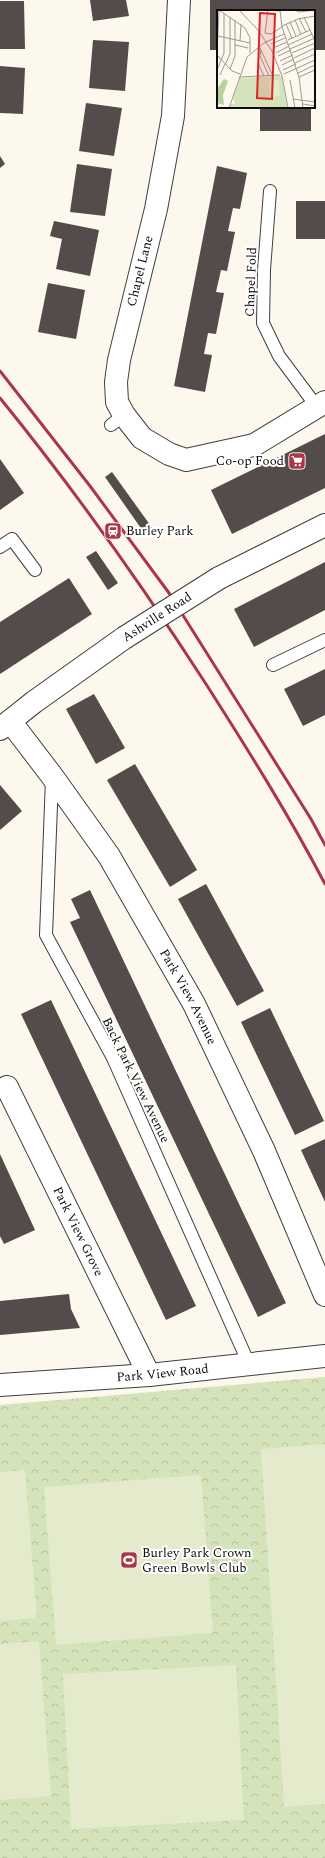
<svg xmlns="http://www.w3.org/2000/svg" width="325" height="1858" font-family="Spectral,serif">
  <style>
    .park { fill: url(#park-crowns) }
    .pitch { fill: #e4ebcc }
    .building { fill: #534c4a }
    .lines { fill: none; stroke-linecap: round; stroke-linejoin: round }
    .service-casing { stroke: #3f3f3f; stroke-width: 14 }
    .minor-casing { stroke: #3f3f3f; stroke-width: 24 }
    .service { stroke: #fff; stroke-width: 12 }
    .minor { stroke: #fff; stroke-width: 22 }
    .rail { stroke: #aa364a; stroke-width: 3 }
    .minor-bridge-casing { stroke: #3f3f3f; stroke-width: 24; stroke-linecap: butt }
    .minor-bridge { stroke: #fff; stroke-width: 22 }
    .labels { text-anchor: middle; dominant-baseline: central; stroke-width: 4; stroke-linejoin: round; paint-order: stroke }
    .street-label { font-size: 13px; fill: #0c0c0c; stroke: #fff }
    .poi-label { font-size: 13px; fill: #0c0c0c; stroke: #fff; text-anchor: start }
    .inset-road { fill: none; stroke: #9d9a93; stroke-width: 1 }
    .view { fill: #d62828; fill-opacity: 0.15; stroke: #d62828; stroke-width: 2 }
    .inset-edge { fill: none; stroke: #0c0c0c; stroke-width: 2 }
  </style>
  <defs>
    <pattern id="park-crowns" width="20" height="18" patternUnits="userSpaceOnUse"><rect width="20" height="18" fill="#d5e3bb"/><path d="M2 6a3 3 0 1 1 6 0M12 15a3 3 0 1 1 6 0" fill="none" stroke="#b6c2a0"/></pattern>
  </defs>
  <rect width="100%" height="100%" fill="#fdf8ed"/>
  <polygon class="park" points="325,1377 325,1858 0,1858 0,1405"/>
  <g class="pitch">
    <polygon points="325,1444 325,1804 284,1807 261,1449"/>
    <polygon points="25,1470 37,1618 0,1621 0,1472"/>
    <polygon points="201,1475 213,1633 56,1645 44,1487"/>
    <polygon points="39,1641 51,1796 0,1800 0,1644"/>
    <polygon points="236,1665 244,1820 71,1829 63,1674"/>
  </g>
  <g class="building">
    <polygon points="90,0 126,0 129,16 93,21"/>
    <polygon points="210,0 325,0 325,50 314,50 314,11 218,11 218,50 210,50"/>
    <polygon points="0,1 24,1 25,49 0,49"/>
    <polygon points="93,40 129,42 125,91 89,88"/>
    <polygon points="0,66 25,68 23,114 0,113"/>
    <polygon points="86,103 122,108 114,156 79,151"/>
    <rect x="260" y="107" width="51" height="24"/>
    <polygon points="0,156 5,164 0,168"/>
    <polygon points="77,164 112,169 105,216 70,212"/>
    <polygon points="217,166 247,173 240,209 233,208 228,231 235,232 227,271 221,270 216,292 224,293 216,334 208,333 204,354 212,355 205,392 174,386"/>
    <rect x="296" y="201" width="29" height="38"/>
    <polygon points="54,221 99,230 90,276 56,269 62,239 50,236"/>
    <polygon points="48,283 85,290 76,339 38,332"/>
    <polygon points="325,434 325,488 232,534 211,490"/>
    <polygon points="0,459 24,493 0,510"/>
    <polygon points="112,472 153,529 145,534 105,477"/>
    <polygon points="96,551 118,583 108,590 86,557"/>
    <polygon points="325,562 325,610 254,647 234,609"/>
    <polygon points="69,578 92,614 0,674 0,622"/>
    <polygon points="325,669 325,715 303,726 284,689"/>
    <polygon points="94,694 125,748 96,764 66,709"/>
    <polygon points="135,764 197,870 170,887 107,780"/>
    <polygon points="0,785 22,811 0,830"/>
    <polygon points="206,884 264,991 237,1006 178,899"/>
    <polygon points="90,890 286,1303 258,1317 70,922 80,918 71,899"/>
    <polygon points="51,1000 196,1306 166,1320 21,1014"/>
    <polygon points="270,1008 324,1121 295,1135 241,1022"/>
    <polygon points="325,1139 325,1202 301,1150"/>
    <polygon points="0,1154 35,1230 4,1244 0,1236"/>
    <polygon points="69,1294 71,1309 80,1328 0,1335 0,1301"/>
  </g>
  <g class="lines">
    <defs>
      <g id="service">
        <polyline points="270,191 264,270 263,323 279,356 317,407"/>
        <polyline points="111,425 124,415"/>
        <polyline points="0,547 12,539 35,570"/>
        <polyline points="273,665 325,640"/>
        <polyline points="52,779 46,935 113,1058 249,1364"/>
      </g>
      <g id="minor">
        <polyline points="179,0 173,116 156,209 119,360 116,382 117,402 124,415 142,438 169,454 186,460 254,445 325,402"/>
        <polyline points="219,578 325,525"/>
        <path id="s1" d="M10,721L52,776L109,856L194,1004L264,1151L325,1295"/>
        <polyline points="0,729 34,702 124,638"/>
        <path id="s2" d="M7,1087L149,1375"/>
        <path id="s3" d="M0,1385L149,1375L325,1356"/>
      </g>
    </defs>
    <use href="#service" class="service-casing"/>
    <use href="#minor" class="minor-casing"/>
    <use href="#service" class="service"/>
    <use href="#minor" class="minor"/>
    <g class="rail">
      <polyline points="0,371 90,486 169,593 311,819 325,845"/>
      <path d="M0,398C74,489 142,585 206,684C248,750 289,815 325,884"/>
    </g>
    <defs>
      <polyline id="minor-bridge" points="124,638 219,578"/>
    </defs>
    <use href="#minor-bridge" class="minor-bridge-casing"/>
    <use href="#minor-bridge" class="minor-bridge"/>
  </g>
  <defs>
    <symbol id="supermarket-square" viewBox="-11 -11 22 22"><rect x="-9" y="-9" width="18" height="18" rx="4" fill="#aa364a" stroke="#fff"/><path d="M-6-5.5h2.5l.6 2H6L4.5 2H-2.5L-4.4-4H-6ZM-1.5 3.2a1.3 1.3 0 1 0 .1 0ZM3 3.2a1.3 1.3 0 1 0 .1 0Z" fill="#fff"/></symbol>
    <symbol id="station-square" viewBox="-11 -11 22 22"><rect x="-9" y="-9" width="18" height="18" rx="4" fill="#aa364a" stroke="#fff"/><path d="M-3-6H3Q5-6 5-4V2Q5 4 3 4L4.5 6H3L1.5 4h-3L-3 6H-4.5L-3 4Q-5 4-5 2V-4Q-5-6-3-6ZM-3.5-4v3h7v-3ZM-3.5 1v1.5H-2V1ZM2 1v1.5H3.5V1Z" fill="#fff"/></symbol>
    <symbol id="stadium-square" viewBox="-11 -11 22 22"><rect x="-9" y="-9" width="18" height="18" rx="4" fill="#aa364a" stroke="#fff"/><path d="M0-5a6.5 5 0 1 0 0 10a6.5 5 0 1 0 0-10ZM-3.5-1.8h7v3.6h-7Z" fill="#fff"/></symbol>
  </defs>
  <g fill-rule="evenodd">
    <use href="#supermarket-square" x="287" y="451" width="20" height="20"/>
    <use href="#station-square" x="103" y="521" width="20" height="20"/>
    <use href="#stadium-square" x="119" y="1550" width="20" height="20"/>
  </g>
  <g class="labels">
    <g class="street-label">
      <text transform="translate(140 271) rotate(-76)">Chapel Lane</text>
      <text transform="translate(251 282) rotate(-88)">Chapel Fold</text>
      <text transform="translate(157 617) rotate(-33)">Ashville Road</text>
      <text stroke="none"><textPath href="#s1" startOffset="329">Park View Avenue</textPath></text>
      <text transform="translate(136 1080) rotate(64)">Back Park View Avenue</text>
      <text stroke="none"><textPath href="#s2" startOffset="161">Park View Grove</textPath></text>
      <text stroke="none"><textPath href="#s3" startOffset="163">Park View Road</textPath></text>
    </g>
    <g class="poi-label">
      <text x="284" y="461" text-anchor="end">Co-op Food</text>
      <text x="126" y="531">Burley Park</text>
      <text x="142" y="1553">Burley Park Crown<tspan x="142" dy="15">Green Bowls Club</tspan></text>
    </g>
  </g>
  <g transform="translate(217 10)">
    <rect width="98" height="98" fill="#fdf8ed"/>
    <path d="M7,69L11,71L6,85L7,95L0,93V79Z" fill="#bbd19d"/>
    <path d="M65,66L70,98H13L14,94H18L16,89L23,68Z" fill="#d5e3bb"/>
    <path d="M52,70H62L63,86L53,87Z" fill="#e4ebcc"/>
    <path class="inset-road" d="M2,0L28,18L33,28V43M22,0L41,20L55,41L65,66L71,98M48,0L63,1M51,0L48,23L54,24L65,17M63,0L65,17L82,67L86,98M78,0L82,2L98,0M87,7L98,31M82,8L89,22M78,10L84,24M73,12L79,26M69,14L75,28M65,16L81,9L98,6M1,26L33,33M71,30L93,20M23,31L24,14M54,34L68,28M18,35L31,38M71,35L95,24M42,36L56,66M56,38L70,32M73,39L98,28M44,40L43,46L52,66M59,43L72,36M75,43L98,33M0,44L2,0M0,45L15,61L23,64M61,46L74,40M77,48L98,38M63,51L76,45M41,53L47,66M78,53L98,44M8,55L13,44V7M65,55L77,49M13,59L18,46V10M0,60L7,43V3M66,60L79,54M81,63L98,55M67,64L98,50M3,65L8,54M22,67L63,65M82,67L98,60M73,70L78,98M76,89L98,92M86,94L98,96M12,98L30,47L47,33L67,24"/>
    <path class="view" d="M43,3L58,4L55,89L40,88Z"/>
    <rect width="98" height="98" class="inset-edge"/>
  </g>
</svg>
